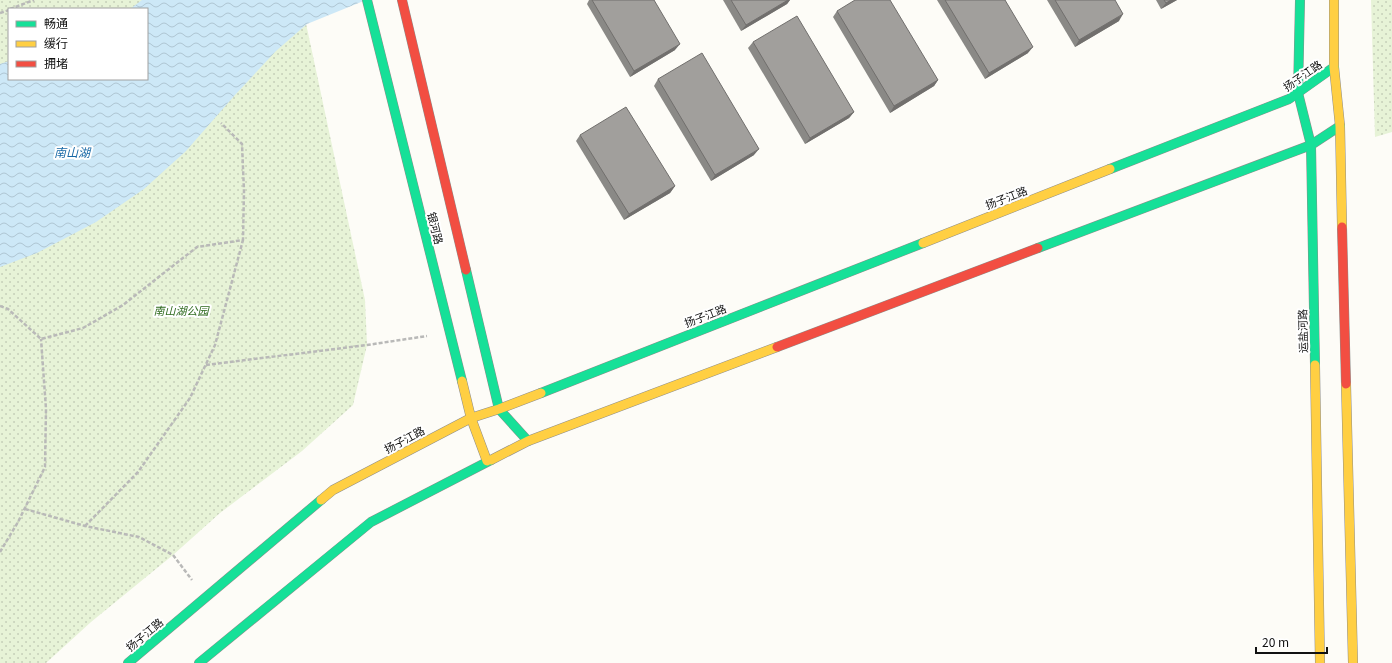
<svg xmlns="http://www.w3.org/2000/svg" width="1392" height="663" font-family="Georgia,'Noto Sans SC',serif">
  <style>
    .park { fill: url(#park-dots); fill-rule: evenodd }
    .water { fill: url(#water-waves) }
    .lines { fill: none; stroke-linecap: round; stroke-linejoin: round }
    .fast-casing { stroke: #8e8d8b; stroke-width: 10 }
    .slow-casing { stroke: #8e8d8b; stroke-width: 10 }
    .jam-casing { stroke: #8e8d8b; stroke-width: 10 }
    .path { stroke: #b9b9b8; stroke-width: 2.5; stroke-dasharray: 4 2; stroke-linecap: butt }
    .fast { stroke: #16e098; stroke-width: 9 }
    .slow { stroke: #ffcf43; stroke-width: 9 }
    .jam { stroke: #f24e42; stroke-width: 9 }
    .wall { fill: #8a8986 }
    .shaded-wall { fill: #716f6d }
    .building { fill: #a19f9c; stroke: #716f6d }
    .labels { text-anchor: middle; dominant-baseline: central; stroke-width: 4; stroke-linejoin: round; paint-order: stroke }
    .street-label { font-size: 11px; fill: #111; stroke: #fff }
    .park-label { font-size: 11px; font-style: italic; fill: #2f6b1f; stroke: #fff }
    .water-label { font-size: 12px; font-style: italic; fill: #1768a6; stroke: #fff }
  </style>
  <defs>
    <pattern id="park-dots" width="8" height="8" patternUnits="userSpaceOnUse"><rect width="8" height="8" fill="#e7f3d7"/><path d="M2 2h.1M6 6h.1" fill="none" stroke="#c5cfb8" stroke-width="1.8" stroke-linecap="round"/></pattern>
    <pattern id="water-waves" width="16" height="10" patternUnits="userSpaceOnUse"><rect width="16" height="10" fill="#cde8f7"/><path d="M0 5q4-4 8 0t8 0" fill="none" stroke="#afc6d3"/></pattern>
  </defs>
  <rect width="100%" height="100%" fill="#fdfcf7"/>
  <g class="park">
    <path d="M0,0H301L365,300L367,345L353,405L302,451L220,513L173,555L91,622L46,663H0ZM9,9H147V79H9Z"/>
    <polygon points="1371,0 1392,0 1392,132 1375,137"/>
  </g>
  <polygon class="water" points="142,0 366,0 307,24 276,51 235,95 186,151 144,189 96,222 37,253 0,267 0,64 9,61 9,79 147,79 147,9 130,9"/>
  <g class="lines">
    <defs>
      <g id="fast">
        <polyline points="367,0 462,381"/>
        <polyline points="1300,0 1298,93 1311,145 1315,365"/>
        <polyline points="1110,169 1289,99 1334,67"/>
        <polyline points="1038,248 1311,145 1340,126"/>
        <polyline points="466,270 499,409 528,441"/>
        <polyline points="541,393 923,243"/>
        <polyline points="128,663 321,500"/>
        <polyline points="199,663 371,522 491,460"/>
      </g>
      <g id="slow">
        <polyline points="1334,0 1334,67 1340,126 1342,227"/>
        <polyline points="923,243 1110,169"/>
        <polyline points="1315,365 1320,663"/>
        <polyline points="462,381 471,418 487,461"/>
        <polyline points="1346,384 1353,663"/>
        <polyline points="491,460 528,441 777,347"/>
        <polyline points="321,500 333,490 471,418 499,409 541,393"/>
      </g>
      <g id="jam">
        <polyline points="402,0 466,270"/>
        <polyline points="1342,227 1346,384"/>
        <polyline points="777,347 1038,248"/>
      </g>
    </defs>
    <use href="#fast" class="fast-casing"/>
    <use href="#slow" class="slow-casing"/>
    <use href="#jam" class="jam-casing"/>
    <g class="path">
      <polyline points="10,9 34,0"/>
      <polyline points="0,13 9,10"/>
      <polyline points="0,306 8,309 41,339 83,328 123,305 197,247 243,240 244,191 242,144 221,123"/>
      <polyline points="206,365 367,345 427,336"/>
      <polyline points="25,509 85,526 139,537 173,555 192,580"/>
      <polyline points="85,526 138,472 190,398 215,345 243,240"/>
      <polyline points="0,552 18,522 45,467 46,409 41,339"/>
    </g>
    <use href="#fast" class="fast"/>
    <use href="#slow" class="slow"/>
    <use href="#jam" class="jam"/>
  </g>
  <g class="wall">
    <polygon points="589,0 654,0 675,50 630,77 587,4"/>
    <polygon points="723,0 790,0 787,4 741,31"/>
    <polygon points="937,0 1005,0 1028,53 985,79"/>
    <polygon points="1047,0 1115,0 1119,21 1075,47"/>
    <polygon points="1156,0 1177,0 1161,9"/>
    <polygon points="837,11 938,80 934,86 890,113 833,17"/>
    <polygon points="753,42 854,112 849,118 805,144 748,48"/>
    <polygon points="658,79 754,155 711,181 654,86"/>
    <polygon points="580,135 675,186 670,193 624,220 576,141"/>
  </g>
  <g class="shaded-wall">
    <polygon points="788,0 790,0 787,4 741,31 746,25"/>
    <polygon points="1171,0 1177,0 1161,9 1166,3"/>
    <polygon points="1123,14 1119,21 1075,47 1079,40"/>
    <polygon points="680,44 675,50 630,77 634,71"/>
    <polygon points="1033,47 1028,53 985,79 989,73"/>
    <polygon points="938,80 934,86 890,113 894,106"/>
    <polygon points="854,112 849,118 805,144 810,138"/>
    <polygon points="759,149 754,155 711,181 715,175"/>
    <polygon points="675,186 670,193 624,220 629,214"/>
  </g>
  <g class="building">
    <polygon points="592,0 654,0 680,44 634,71"/>
    <polygon points="731,0 788,0 746,25"/>
    <polygon points="855,0 890,0 938,80 894,106 837,11"/>
    <polygon points="945,0 1005,0 1033,47 989,73"/>
    <polygon points="1055,0 1115,0 1123,14 1079,40"/>
    <polygon points="1164,0 1171,0 1166,3"/>
    <polygon points="797,16 854,112 810,138 753,42"/>
    <polygon points="702,53 759,149 715,175 658,79"/>
    <polygon points="626,107 675,186 629,214 580,135"/>
  </g>
  <g class="labels">
    <g class="street-label">
      <text transform="translate(1302 75) rotate(-35)">扬子江路</text>
      <text transform="translate(1006 197) rotate(-21)">扬子江路</text>
      <text transform="translate(436 228) rotate(76)">银河路</text>
      <text transform="translate(705 315) rotate(-21)">扬子江路</text>
      <text transform="translate(1302 331) rotate(-91)">运盐河路</text>
      <text transform="translate(404 439) rotate(-28)">扬子江路</text>
      <text transform="translate(144 634) rotate(-40)">扬子江路</text>
    </g>
    <g class="park-label">
      <text x="181" y="310">南山湖公园</text>
    </g>
    <g class="water-label">
      <text x="72" y="151">南山湖</text>
    </g>
  </g>
  <rect x="8" y="8" width="140" height="72" fill="#ffffff" stroke="#a0a0a0"/>
  <rect x="16" y="21" width="20" height="6" fill="#16e098" stroke="#a0a0a0"/>
  <text x="44" y="28" font-size="12" fill="#111111">畅通</text>
  <rect x="16" y="41" width="20" height="6" fill="#ffcf43" stroke="#a0a0a0"/>
  <text x="44" y="48" font-size="12" fill="#111111">缓行</text>
  <rect x="16" y="61" width="20" height="6" fill="#f24e42" stroke="#a0a0a0"/>
  <text x="44" y="68" font-size="12" fill="#111111">拥堵</text>
  <path d="M1256 647v6h71v-6" fill="none" stroke="#111111" stroke-width="2"/>
  <text x="1262" y="647" font-size="12" fill="#111111" stroke="#ffffff" stroke-width="3" paint-order="stroke">20 m</text>
</svg>
